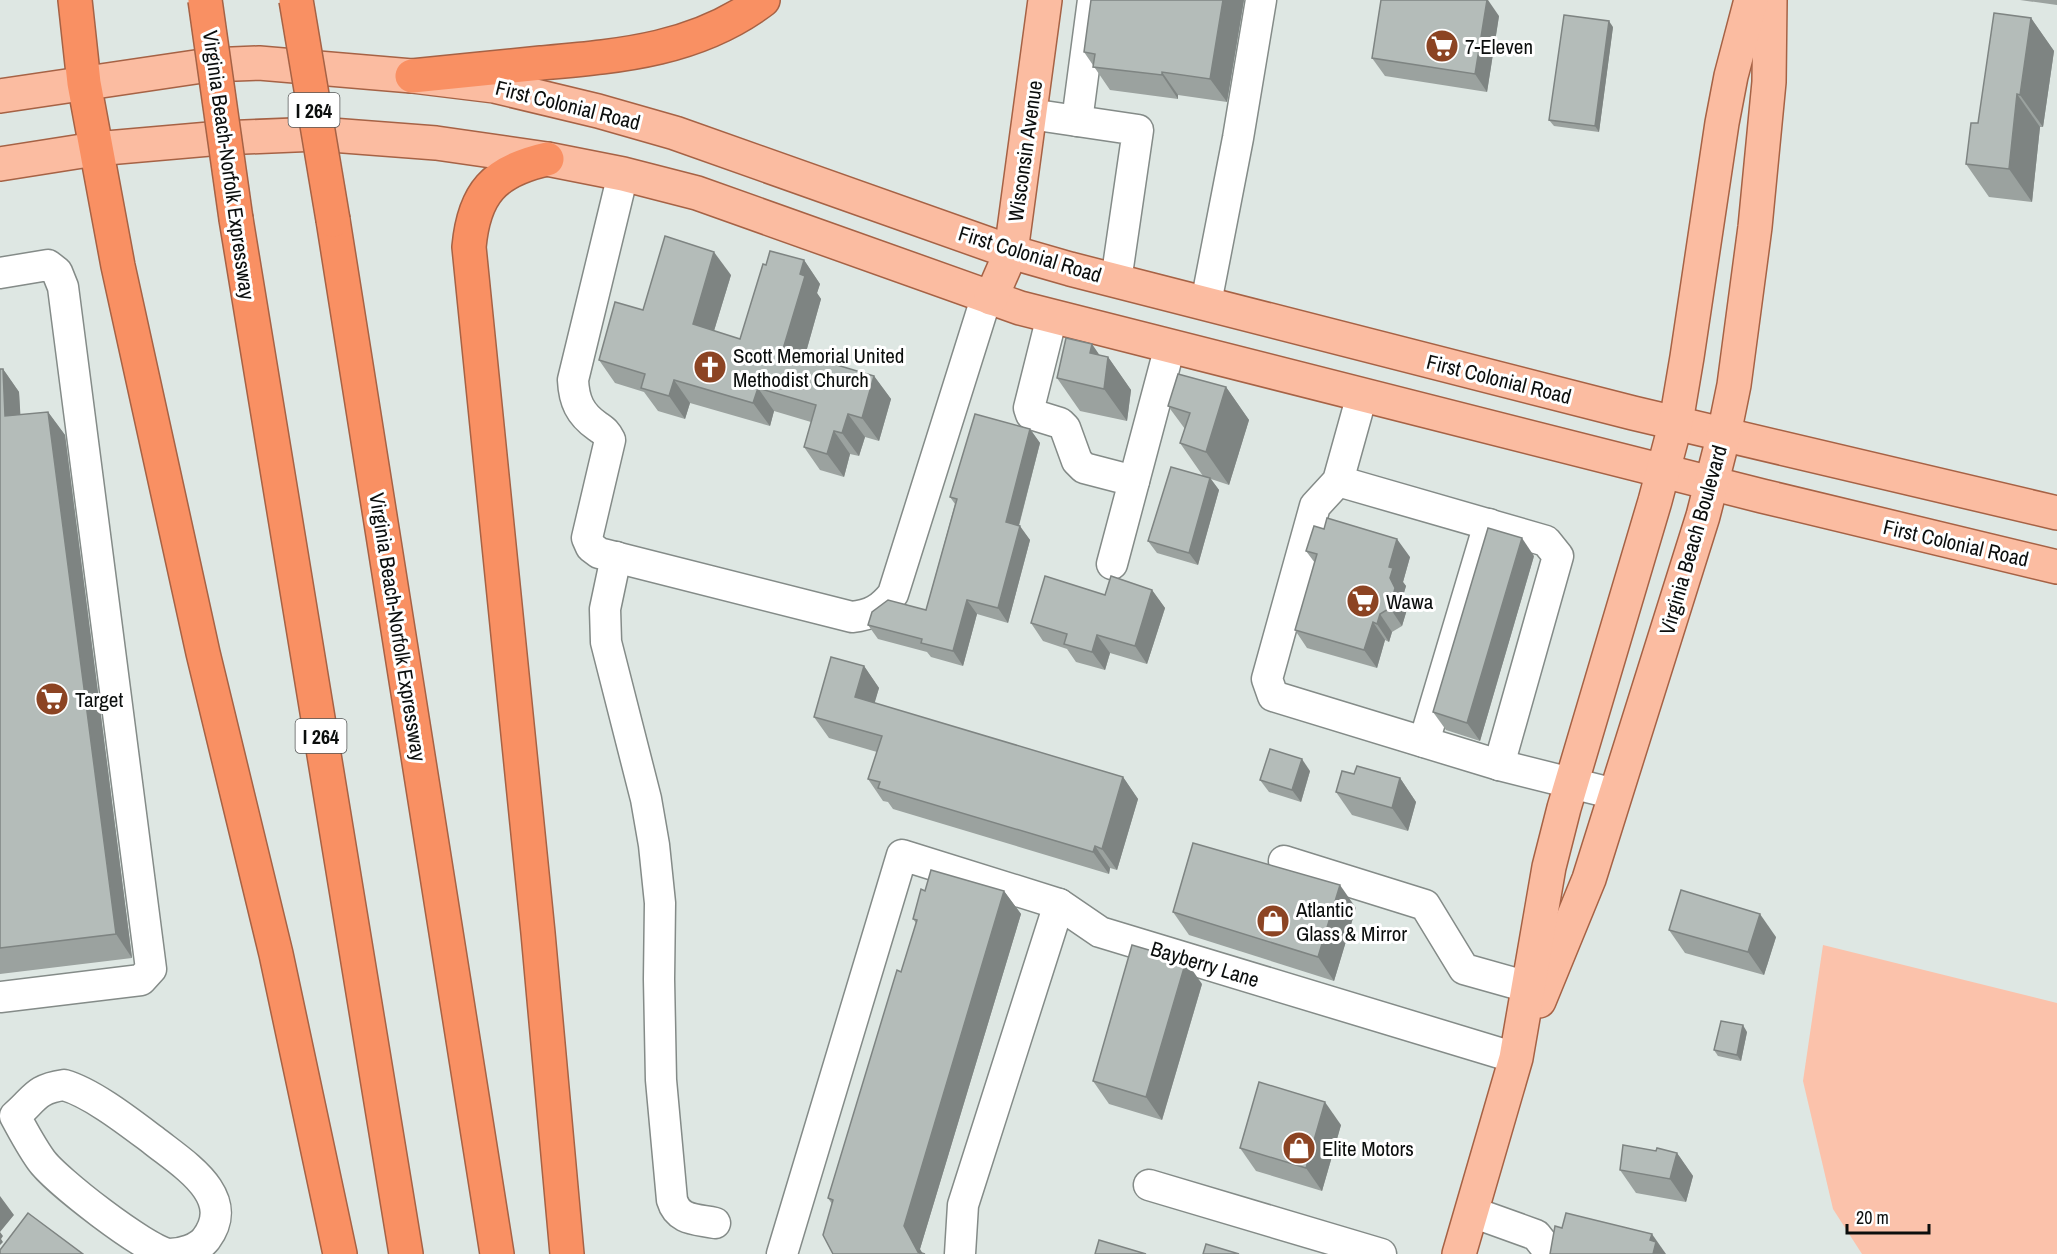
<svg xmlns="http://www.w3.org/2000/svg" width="2057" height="1254" font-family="'Archivo Narrow',sans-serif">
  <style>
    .green { fill: #fbc2ab }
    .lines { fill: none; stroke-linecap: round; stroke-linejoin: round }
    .minor-casing { stroke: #848b88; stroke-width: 33 }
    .major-casing { stroke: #a66245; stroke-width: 36 }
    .highway-casing { stroke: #a66245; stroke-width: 36 }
    .minor { stroke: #fff; stroke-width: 30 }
    .major { stroke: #fbbca1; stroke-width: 33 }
    .highway { stroke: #f99063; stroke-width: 33 }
    .highway-bridge-casing { stroke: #a66245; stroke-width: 36; stroke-linecap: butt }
    .highway-bridge { stroke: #f99063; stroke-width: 33 }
    .wall { fill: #9ba29f }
    .shaded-wall { fill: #7e8482 }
    .building { fill: #b4bcb9; stroke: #7e8482; stroke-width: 1.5 }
    .labels { text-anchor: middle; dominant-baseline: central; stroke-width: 6; stroke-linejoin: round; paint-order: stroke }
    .shield { fill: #fff; stroke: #545656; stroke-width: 1.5 }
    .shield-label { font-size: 20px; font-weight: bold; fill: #0b0e0d }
    .poi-label { font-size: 21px; fill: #0b0e0d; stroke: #fff; text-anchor: start }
    .street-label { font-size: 21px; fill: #0b0e0d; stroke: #fff }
  </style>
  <rect width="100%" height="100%" fill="#dee7e3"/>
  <polygon class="green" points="1823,945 2057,1003 2057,1254 1862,1254 1833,1209 1803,1081"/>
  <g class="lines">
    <defs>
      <g id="minor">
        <polyline points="1030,114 1138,130 1116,281"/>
        <polyline points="1077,121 1093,0"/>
        <path d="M623,174L573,380C574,401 580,414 597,426C604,431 606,432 610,440L587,538L591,547L599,553L852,617C871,615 881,609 893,594L982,311L991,298"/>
        <polyline points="0,273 48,265 57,272 63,287 151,969 141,980 0,997"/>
        <polyline points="1206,303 1238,138 1261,0"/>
        <polyline points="1052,316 1029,408 1031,414 1060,423 1065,428 1077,461 1084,468 1134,481"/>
        <polyline points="1362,395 1338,481 1315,506 1267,679 1273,696 1499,765 1615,794"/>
        <polyline points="1338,481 1546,541 1558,556 1499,765"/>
        <path d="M616,557L605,609L606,642L646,799L654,845L660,903L659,979L661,1080L672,1200C678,1221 697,1219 715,1223"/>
        <polyline points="1112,564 1170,346"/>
        <polyline points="1424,742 1489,524"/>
        <polyline points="1284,861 1425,905 1464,969 1528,987"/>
        <path d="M64,1085C92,1093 129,1122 153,1140C183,1164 238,1196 206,1239C198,1249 182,1254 169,1254C145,1250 55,1180 41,1160C31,1146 23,1131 15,1116C35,1099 35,1089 64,1085Z"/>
        <polyline points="1149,1185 1381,1254"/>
        <polyline points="1472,1212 1536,1235 1551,1254"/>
        <polyline points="782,1254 902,855 1059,904 1100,932 1516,1058"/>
        <polyline points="960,1254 963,1205 1059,904"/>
      </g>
      <g id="major">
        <polyline points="0,96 209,65 259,63 412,76 494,86 598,111 675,133 1011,252 1070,269 1633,413 2057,513"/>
        <polyline points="0,164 95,149 221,138 318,134 436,143 547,159 623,174 697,193 1020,308 1762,496 2057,567"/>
        <polyline points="991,298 1011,252 1045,0"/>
        <polyline points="1539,1001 1589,879 1703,516 1724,434 1734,385 1755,227 1769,82 1770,0"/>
        <polyline points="1459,1254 1516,1058 1549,867 1564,808 1655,501 1676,422 1687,357 1722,123 1731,76 1751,0"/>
      </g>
      <g id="highway">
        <polyline points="75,0 84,83 118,266 203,653 276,954 340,1254"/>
        <path d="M412,76C455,72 498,67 541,63C620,56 697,50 763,0"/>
        <path d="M547,159C494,171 474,193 469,247L538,933L567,1254"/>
        <polyline points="236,219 406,1254"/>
        <polyline points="333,220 497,1254"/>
      </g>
    </defs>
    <use href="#minor" class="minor-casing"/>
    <use href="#major" class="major-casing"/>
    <use href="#highway" class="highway-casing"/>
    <use href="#minor" class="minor"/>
    <use href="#major" class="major"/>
    <use href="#highway" class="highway"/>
    <defs>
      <g id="highway-bridge">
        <polyline points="205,0 236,219"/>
        <polyline points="296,0 333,220"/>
      </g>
    </defs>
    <use href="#highway-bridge" class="highway-bridge-casing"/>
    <use href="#highway-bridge" class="highway-bridge"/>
  </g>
  <g class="wall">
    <polygon points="1091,0 1244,0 1227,102 1178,95 1178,99 1110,90 1084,52"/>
    <polygon points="2020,0 2057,0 2057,5"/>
    <polygon points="1499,16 1487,92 1385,76 1372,58"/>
    <polygon points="2031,18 2054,51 2043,127 2040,127 2032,202 1989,197 1966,164 1978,123"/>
    <polygon points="1613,27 1599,132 1554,126 1549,120"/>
    <polygon points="804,260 820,284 817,293 821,299 805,356 874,376 891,399 879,441 865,437 859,456 850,454 844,477 820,470 804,447 811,422 774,411 770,426 690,403 685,419 658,411 644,392 615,383 599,360 643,310 731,275 714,331 740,339 766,265"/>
    <polygon points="1100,356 1108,357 1131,390 1127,421 1080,411 1057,378"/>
    <polygon points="0,369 3,369 19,392 20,415 48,412 65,435 132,958 0,974"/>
    <polygon points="1226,387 1249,420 1229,485 1211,479 1219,490 1198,565 1157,553 1148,541 1203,476 1180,443 1185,429 1168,406"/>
    <polygon points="1030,429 1040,443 1019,526 1030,540 1008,623 977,614 963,666 931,657 927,652 878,639 868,625 926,610 955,504 950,497"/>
    <polygon points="1306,551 1410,557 1403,582 1406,586 1403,596 1408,606 1402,626 1392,632 1389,642 1385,640 1377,668 1307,648 1295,630 1315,563"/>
    <polygon points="1534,556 1480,741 1446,730 1433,712"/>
    <polygon points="1152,590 1165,608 1147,664 1110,653 1105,670 1076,662 1067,649 1043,641 1031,623 1105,595"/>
    <polygon points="864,666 879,688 874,703 1123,777 1138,799 1117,870 1110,868 1109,874 893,809 888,802 883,801 868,779 877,752 829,738 814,717"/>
    <polygon points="1310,771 1301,802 1269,792 1260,780"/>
    <polygon points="1354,774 1400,778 1416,802 1408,831 1352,815 1336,792"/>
    <polygon points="925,891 1004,891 1021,914 920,1249 832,1204 828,1198 901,972 916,923 913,919"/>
    <polygon points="1356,908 1334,981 1189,935 1173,912"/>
    <polygon points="1669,930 1776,937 1764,975 1685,953"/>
    <polygon points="1202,984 1162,1120 1109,1104 1093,1081"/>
    <polygon points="1747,1032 1741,1061 1718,1056 1714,1050"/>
    <polygon points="1341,1125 1322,1191 1256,1171 1240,1148"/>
    <polygon points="1656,1151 1677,1153 1693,1176 1686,1202 1636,1193 1620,1170"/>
  </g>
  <g class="shaded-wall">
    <polygon points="1223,0 1244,0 1227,102 1210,79"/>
    <polygon points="1487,0 1488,0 1499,16 1487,92 1475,74"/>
    <polygon points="2031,18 2054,51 2043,127 2020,95"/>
    <polygon points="1609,21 1613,27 1599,132 1595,126"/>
    <polygon points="1162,72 1178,95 1178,99 1162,75"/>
    <polygon points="2017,94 2040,127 2032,202 2009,169"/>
    <polygon points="714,252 731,275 709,347 693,324"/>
    <polygon points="804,260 820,284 817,293 821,299 800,373 783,349 800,274"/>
    <polygon points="1092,344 1107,366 1108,357 1131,390 1127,421 1104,389 1090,353"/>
    <polygon points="3,369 19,392 22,440 5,416"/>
    <polygon points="874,376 891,399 879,441 862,418"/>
    <polygon points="674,380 690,403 685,419 669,396"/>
    <polygon points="1226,387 1249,420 1229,485 1206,452"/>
    <polygon points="758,388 774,411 770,426 753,403"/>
    <polygon points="48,412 65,435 132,958 116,934"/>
    <polygon points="848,414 865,437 859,456 842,433"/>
    <polygon points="1030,429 1040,443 1016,536 1006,522"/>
    <polygon points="834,431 850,454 844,477 827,454"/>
    <polygon points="1210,478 1219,490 1198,565 1189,553"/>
    <polygon points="1020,526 1030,540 1008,623 998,608"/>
    <polygon points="1522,538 1534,556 1480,741 1467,723"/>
    <polygon points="1397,539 1410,557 1403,582 1406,586 1403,596 1408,606 1402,626 1390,608 1390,578 1389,567"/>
    <polygon points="1152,590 1165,608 1147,664 1135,646"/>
    <polygon points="967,600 977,614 963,666 953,651"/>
    <polygon points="1380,614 1392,632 1389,642 1377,624"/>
    <polygon points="1373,622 1385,640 1377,668 1364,650"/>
    <polygon points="1097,635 1110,653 1105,670 1092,652"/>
    <polygon points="864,666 879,688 870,719 855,697"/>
    <polygon points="1302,759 1310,771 1301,802 1292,790"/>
    <polygon points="1123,777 1138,799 1117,870 1102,849"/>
    <polygon points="1400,778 1416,802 1408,831 1392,808"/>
    <polygon points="1095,846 1110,868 1109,874 1093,852"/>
    <polygon points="1340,885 1356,908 1334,981 1318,957"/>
    <polygon points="1004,891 1021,914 920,1249 923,1254 919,1254 904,1226"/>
    <polygon points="1760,914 1776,937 1764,975 1748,952"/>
    <polygon points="1186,961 1202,984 1162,1120 1146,1097"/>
    <polygon points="1743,1025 1747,1032 1741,1061 1737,1055"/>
    <polygon points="1325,1102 1341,1125 1322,1191 1306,1168"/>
    <polygon points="1677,1153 1693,1176 1686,1202 1670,1179"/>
    <polygon points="0,1196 14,1215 0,1232 3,1236 1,1239 3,1242 0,1245"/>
    <polygon points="1652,1234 1666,1254 1653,1254 1650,1240"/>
  </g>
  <g class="building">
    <polygon points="1091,0 1223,0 1210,79 1162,72 1162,75 1093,67 1095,54 1084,52"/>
    <polygon points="1381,0 1487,0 1475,74 1372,58"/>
    <polygon points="1994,13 2031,18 2020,95 2017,94 2009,169 1966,164 1971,123 1978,123"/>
    <polygon points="1564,15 1609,21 1595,126 1549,120"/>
    <polygon points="665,236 714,252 693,324 740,339 763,264 766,265 770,251 804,260 800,274 805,276 783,349 874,376 862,418 848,414 842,433 834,431 827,454 804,447 816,405 758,388 753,403 674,380 669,396 641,388 645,374 599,360 615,302 643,310"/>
    <polygon points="1066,338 1092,344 1090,353 1108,357 1104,389 1057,378"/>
    <polygon points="0,369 3,369 5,416 48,412 116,934 0,948"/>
    <polygon points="1178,374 1226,387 1206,452 1180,443 1190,413 1168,406"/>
    <polygon points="975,414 1030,429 1006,522 1020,526 998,608 967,600 953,651 921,643 922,639 868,625 872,612 888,600 926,610 957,499 950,497"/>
    <polygon points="1171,467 1210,478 1189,553 1148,541"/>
    <polygon points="1327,518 1397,539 1389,567 1393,568 1390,578 1395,588 1390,608 1380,614 1377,624 1373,622 1364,650 1295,630 1317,554 1306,551 1314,526 1324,529"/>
    <polygon points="1488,528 1522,538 1467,723 1433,712"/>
    <polygon points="1045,576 1105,595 1111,576 1152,590 1135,646 1097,635 1092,652 1064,644 1067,634 1031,623"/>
    <polygon points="831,657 864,666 855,697 1123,777 1102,849 1095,846 1093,852 878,788 880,782 868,779 882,736 814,717"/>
    <polygon points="1270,749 1302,759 1292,790 1260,780"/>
    <polygon points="1357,766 1400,778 1392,808 1336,792 1342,771 1354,774"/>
    <polygon points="1193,843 1340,885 1318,957 1173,912"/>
    <polygon points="931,870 1004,891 904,1226 918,1252 925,1254 833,1254 823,1235 833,1200 828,1198 897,970 901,972 917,920 913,919 921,889 925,891"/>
    <polygon points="1681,890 1760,914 1748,952 1669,930"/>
    <polygon points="1132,945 1186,961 1146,1097 1093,1081"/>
    <polygon points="1721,1021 1743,1025 1737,1055 1714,1050"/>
    <polygon points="1259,1082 1325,1102 1306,1168 1240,1148"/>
    <polygon points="1623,1145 1656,1151 1657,1148 1677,1153 1670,1179 1620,1170"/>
    <polygon points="28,1213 83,1254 0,1254 0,1250"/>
    <polygon points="1566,1213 1652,1234 1650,1240 1656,1242 1653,1254 1550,1254 1555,1226 1562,1228"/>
    <polygon points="1099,1240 1146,1254 1095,1254"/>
    <polygon points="1206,1244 1239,1254 1203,1254"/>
  </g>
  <defs>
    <symbol id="supermarket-disc" viewBox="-11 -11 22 22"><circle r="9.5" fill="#8c4423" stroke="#fff"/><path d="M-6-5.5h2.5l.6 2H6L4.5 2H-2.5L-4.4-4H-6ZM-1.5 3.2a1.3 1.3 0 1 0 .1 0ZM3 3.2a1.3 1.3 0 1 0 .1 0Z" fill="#fff"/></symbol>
    <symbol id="church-disc" viewBox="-11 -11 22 22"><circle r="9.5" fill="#8c4423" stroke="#fff"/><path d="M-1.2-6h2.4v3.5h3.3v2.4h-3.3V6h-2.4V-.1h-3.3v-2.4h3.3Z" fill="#fff"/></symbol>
    <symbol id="shop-disc" viewBox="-11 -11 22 22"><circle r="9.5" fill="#8c4423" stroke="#fff"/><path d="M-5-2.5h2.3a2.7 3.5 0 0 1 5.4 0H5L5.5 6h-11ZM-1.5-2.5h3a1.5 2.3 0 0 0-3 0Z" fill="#fff"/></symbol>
  </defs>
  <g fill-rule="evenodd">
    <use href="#supermarket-disc" x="1423" y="27" width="38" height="38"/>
    <use href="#church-disc" x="691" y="348" width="38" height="38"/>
    <use href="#supermarket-disc" x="1344" y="582" width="38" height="38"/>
    <use href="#supermarket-disc" x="33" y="680" width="38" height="38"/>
    <use href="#shop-disc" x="1254" y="902" width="38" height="38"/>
    <use href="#shop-disc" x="1280" y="1129" width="38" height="38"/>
  </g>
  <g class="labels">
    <g class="shield">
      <rect x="288.5" y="93" width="51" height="34" rx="4.5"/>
      <rect x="295.5" y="719" width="51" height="34" rx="4.5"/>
    </g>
    <g class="shield-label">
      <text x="314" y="110">I 264</text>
      <text x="321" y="736">I 264</text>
    </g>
    <g class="poi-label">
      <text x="1465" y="46">7-Eleven</text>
      <text x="733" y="355">Scott Memorial United<tspan x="733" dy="24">Methodist Church</tspan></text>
      <text x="1386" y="601">Wawa</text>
      <text x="75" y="699">Target</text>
      <text x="1296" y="909">Atlantic<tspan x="1296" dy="24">Glass &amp; Mirror</tspan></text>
      <text x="1322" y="1148">Elite Motors</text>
    </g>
    <g class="street-label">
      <text transform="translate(568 105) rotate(14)">First Colonial Road</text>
      <text transform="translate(1025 151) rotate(-82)">Wisconsin Avenue</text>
      <text transform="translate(229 165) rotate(82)">Virginia Beach-Norfolk Expressway</text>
      <text transform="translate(1030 254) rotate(17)">First Colonial Road</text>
      <text transform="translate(1499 379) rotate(14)">First Colonial Road</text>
      <text transform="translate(1693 540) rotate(-74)">Virginia Beach Boulevard</text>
      <text transform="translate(1956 543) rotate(13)">First Colonial Road</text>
      <text transform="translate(398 627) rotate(81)">Virginia Beach-Norfolk Expressway</text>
      <text transform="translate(1205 964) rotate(17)">Bayberry Lane</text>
    </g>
  </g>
  <path d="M1847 1224v9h82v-9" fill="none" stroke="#0b0e0d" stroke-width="3"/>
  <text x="1856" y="1224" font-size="18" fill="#0b0e0d" stroke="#ffffff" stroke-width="4.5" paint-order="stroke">20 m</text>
</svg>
